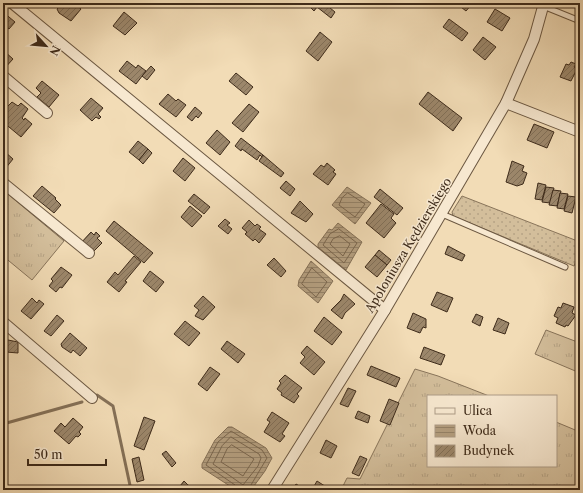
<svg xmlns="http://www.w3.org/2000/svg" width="583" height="493" font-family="'Libre Caslon Text',serif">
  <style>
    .grass { fill: url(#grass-tufts); stroke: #88745a }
    .garden { fill: url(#garden-dots); stroke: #88745a }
    .water { fill: url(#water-rules); stroke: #857158 }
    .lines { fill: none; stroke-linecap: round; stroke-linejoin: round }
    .shore { stroke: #7a664e; stroke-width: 1 }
    .stream { stroke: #857158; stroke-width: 3 }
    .building { fill: url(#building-hatch); stroke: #3e2b1a }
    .lane-casing { stroke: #6b5741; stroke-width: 7 }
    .street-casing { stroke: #6b5741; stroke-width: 12 }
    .lane { stroke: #f7e8d0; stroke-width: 5 }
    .street { stroke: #f7e8d0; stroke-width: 10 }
    .labels { text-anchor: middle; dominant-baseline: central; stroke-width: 3; stroke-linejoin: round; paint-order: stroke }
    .street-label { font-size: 12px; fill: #3e2b1a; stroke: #f7e8d0 }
  </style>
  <defs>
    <pattern id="grass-tufts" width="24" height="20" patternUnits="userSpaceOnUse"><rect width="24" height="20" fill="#d3be9b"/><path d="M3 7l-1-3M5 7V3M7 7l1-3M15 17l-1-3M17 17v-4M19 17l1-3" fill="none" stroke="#b6a385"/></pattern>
    <pattern id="garden-dots" width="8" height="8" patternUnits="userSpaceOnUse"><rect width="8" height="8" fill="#d3be9b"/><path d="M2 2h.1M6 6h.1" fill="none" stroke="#b6a385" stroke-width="1.8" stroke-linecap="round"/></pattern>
    <pattern id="water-rules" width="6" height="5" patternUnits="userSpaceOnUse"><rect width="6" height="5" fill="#b5a081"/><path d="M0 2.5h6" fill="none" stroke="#958369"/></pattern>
    <pattern id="building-hatch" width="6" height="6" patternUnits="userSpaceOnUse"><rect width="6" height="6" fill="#9c876b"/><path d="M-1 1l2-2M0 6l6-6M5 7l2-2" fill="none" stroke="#816f57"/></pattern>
  </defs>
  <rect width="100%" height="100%" fill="#f2dcb6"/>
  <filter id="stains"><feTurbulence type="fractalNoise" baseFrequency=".005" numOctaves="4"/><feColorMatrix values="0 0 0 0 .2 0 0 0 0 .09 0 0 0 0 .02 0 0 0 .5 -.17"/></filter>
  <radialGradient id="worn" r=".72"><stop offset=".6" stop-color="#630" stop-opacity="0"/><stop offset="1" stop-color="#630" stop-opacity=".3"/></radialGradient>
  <g class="grass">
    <polygon points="3,190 64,241 32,280 3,256"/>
    <polygon points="546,330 580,343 580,373 535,354"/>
    <polygon points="415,369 438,376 489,396 428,396 428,466 556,466 556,422 580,432 580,490 341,490 347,478 360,479"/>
  </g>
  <polygon class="garden" points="462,196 580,242 580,252 574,266 453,216 452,212"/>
  <g class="water">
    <polygon points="347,187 371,203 355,224 332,205"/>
    <polygon points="338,223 362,242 346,270 318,247 318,244 329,229 332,230"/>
    <polygon points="311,261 333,281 318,303 298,286 299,280"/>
    <polygon points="228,427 232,427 266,448 272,458 265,471 251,490 236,490 202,468 202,464 215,440"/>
  </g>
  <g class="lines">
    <g class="shore">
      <polygon points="348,193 365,204 355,217 339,205 342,198"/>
      <polygon points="339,229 357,243 344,263 323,245 330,234"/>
      <polygon points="340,236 350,244 343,256 330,244 333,239"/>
      <polygon points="312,268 327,282 316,297 302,284"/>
      <polygon points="231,437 259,454 261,458 258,466 243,485 213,464 222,446"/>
      <polygon points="232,445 254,459 243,476 221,462 227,449"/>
      <polyline points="237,490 235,485 206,465 218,442 231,431 262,450 267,458 248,490"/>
    </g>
    <g class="stream">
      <polyline points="97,395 113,406 131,490"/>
      <polyline points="3,424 82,402"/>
    </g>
  </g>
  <g class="building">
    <polygon points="52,3 74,3 81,9 71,21 59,13 57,9 59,7"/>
    <polygon points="313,3 324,3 335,12 331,18 317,7 314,11 310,7"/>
    <polygon points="456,3 471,3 472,4 466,11"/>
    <polygon points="495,9 510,18 502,31 487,22"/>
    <polygon points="3,12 15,22 9,29 5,26 3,32"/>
    <polygon points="124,12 137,23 125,35 113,26"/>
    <polygon points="449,19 468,33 462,41 443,27"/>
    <polygon points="320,32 332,42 318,61 306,51"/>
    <polygon points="483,37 496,47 485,60 473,50"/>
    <polygon points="3,50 13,59 3,70"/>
    <polygon points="127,61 136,68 138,65 146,71 136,84 119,71"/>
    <polygon points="571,62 576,64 574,67 577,69 571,81 560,77 566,64 569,65"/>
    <polygon points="151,66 155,70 147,80 142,76"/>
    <polygon points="236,73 253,87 246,95 229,81"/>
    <polygon points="42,81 59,95 49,107 37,97 41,93 36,88"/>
    <polygon points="428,92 462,118 453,131 419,104"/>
    <polygon points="168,94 176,101 178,99 186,105 176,117 159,104"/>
    <polygon points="91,98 103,108 98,114 101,117 99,119 96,117 92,121 80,110"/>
    <polygon points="12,102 18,106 21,103 28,109 22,118 24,120 25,118 32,124 21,137 3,122 3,106 6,108"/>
    <polygon points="249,104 259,112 243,132 232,123"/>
    <polygon points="195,107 202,113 198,118 196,116 192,121 187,117"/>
    <polygon points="534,124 554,132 547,148 527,140"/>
    <polygon points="217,130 230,142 220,155 206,143"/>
    <polygon points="241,138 263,155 262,157 260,155 257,160 242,149 241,151 235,146"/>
    <polygon points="138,141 148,149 139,160 129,152"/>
    <polygon points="3,147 6,149 4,151 13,159 5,169 3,168"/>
    <polygon points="148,149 152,153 143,164 139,160"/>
    <polygon points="263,155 284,173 281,177 259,161"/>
    <polygon points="183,158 195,168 185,181 173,171"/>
    <polygon points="512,161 524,166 522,171 527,173 523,184 517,186 506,182"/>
    <polygon points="327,163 335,170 333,172 336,174 328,185 313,174 321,165 324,167"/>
    <polygon points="286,181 295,189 290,196 280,188"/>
    <polygon points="538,183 546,185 542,200 535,199"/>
    <polygon points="42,186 56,198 55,199 61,205 54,213 33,196"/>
    <polygon points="546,187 554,188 550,203 542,202"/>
    <polygon points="380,189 403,208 397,215 374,197"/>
    <polygon points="553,190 561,191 557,206 549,205"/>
    <polygon points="560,193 568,194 564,209 557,208"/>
    <polygon points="194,194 210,207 204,214 188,201"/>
    <polygon points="568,196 576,197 572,213 564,211"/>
    <polygon points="580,200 580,216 576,216"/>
    <polygon points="300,201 313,214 306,222 291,213"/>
    <polygon points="381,204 394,214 391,218 396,223 384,238 366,223"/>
    <polygon points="190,206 202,216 192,227 181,217"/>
    <polygon points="225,219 230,223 227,225 232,229 228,234 218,226"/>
    <polygon points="249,220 255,226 257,224 261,227 259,229 266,234 259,243 255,239 253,241 245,234 247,232 242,228"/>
    <polygon points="114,221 153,253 144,263 106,231"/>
    <polygon points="91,232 94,235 96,232 100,236 97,238 102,243 91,254 80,244"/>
    <polygon points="448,246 465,255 462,261 445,254"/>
    <polygon points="379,250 391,260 387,265 375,255"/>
    <polygon points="375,255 387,265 377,277 365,267"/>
    <polygon points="134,256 141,262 125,281 127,282 119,292 107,282 115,272 118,275"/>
    <polygon points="274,258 286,271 281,277 267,265"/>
    <polygon points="61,267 72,275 62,288 60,287 56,292 49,286 53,281 51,279"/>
    <polygon points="150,271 164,282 156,292 143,281"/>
    <polygon points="437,292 453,298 447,312 431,305"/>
    <polygon points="344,294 355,304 345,313 342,319 331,310 341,300"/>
    <polygon points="203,296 215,307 203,320 195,316 199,310 194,306"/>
    <polygon points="32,298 37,303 39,300 44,304 31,319 21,311"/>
    <polygon points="563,303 574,307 572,313 576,315 568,326 566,325 565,327 556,323 558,318 554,316 558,307 561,308"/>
    <polygon points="413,313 426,319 426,328 423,327 420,333 407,328"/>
    <polygon points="476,314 483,317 480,326 472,322"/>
    <polygon points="57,315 64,321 51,336 44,331"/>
    <polygon points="324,317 342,332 332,345 314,331"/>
    <polygon points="498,318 509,323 505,334 493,330"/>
    <polygon points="185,321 200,333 189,346 174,334"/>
    <polygon points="70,333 87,348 80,356 73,350 71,353 62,347 61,344"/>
    <polygon points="3,339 18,342 18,353 6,352 6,356 3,356"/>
    <polygon points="227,341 245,354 238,363 221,349"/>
    <polygon points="307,346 325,362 314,375 300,363 305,357 301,353"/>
    <polygon points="424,347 445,355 441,365 420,358"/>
    <polygon points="371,366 400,378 396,387 367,375"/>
    <polygon points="210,367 220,374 207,391 198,384"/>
    <polygon points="285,375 302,388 297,394 299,396 294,403 281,395 282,393 277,389 281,383 279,381"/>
    <polygon points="348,388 356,391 348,407 340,404"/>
    <polygon points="389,399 399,403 390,425 380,421"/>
    <polygon points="358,411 370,416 368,423 355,418"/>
    <polygon points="272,412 289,423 282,434 285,436 280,442 264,432 270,422 267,420"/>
    <polygon points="144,417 155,421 144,450 134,446"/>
    <polygon points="73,418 83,427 79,432 81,434 78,437 76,436 69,444 54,431 61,423 65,427"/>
    <polygon points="326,440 337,446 331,458 320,453"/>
    <polygon points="166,451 176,463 172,467 162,454"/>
    <polygon points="360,456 367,459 359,476 352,473"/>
    <polygon points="139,457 144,480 137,482 132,459"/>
    <polygon points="184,481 188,485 195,490 184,490 180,486"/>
    <polygon points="317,481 331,490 317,490 313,488"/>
    <polygon points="296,484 306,490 292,490"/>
  </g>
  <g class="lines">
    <defs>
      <g id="lane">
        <polyline points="543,6 580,21"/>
        <polyline points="442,214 565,267"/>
      </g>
      <g id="street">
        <polyline points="12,3 385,310"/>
        <polyline points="3,76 47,113"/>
        <polyline points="506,103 580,132"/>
        <polyline points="3,183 89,253"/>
        <polyline points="3,322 92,398"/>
        <polyline points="272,490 385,310 506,103 534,39 544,3"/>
      </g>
    </defs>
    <use href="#lane" class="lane-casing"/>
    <use href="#street" class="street-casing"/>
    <use href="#lane" class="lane"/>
    <use href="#street" class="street"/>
  </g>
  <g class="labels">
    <g class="street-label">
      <text transform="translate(408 245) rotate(-59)">Apoloniusza Kędzierskiego</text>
    </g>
  </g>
  <rect width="583" height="493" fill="none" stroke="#f2dcb6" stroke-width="16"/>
  <rect x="4" y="4" width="575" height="485" fill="none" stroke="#3e2b1a" stroke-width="2"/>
  <rect x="8" y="8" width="567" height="477" fill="none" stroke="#3e2b1a"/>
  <rect x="427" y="395" width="130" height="72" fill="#f7e8d0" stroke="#ad9c87"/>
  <rect x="435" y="408" width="20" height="6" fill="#f7e8d0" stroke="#ad9c87"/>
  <text x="463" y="415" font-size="12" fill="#3e2b1a">Ulica</text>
  <rect x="435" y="425" width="20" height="12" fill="url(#water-rules)" stroke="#ad9c87"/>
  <text x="463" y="435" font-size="12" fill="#3e2b1a">Woda</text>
  <rect x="435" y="445" width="20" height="12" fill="url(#building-hatch)" stroke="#ad9c87"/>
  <text x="463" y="455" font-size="12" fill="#3e2b1a">Budynek</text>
  <g transform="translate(46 46) rotate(117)" stroke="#f7e8d0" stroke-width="3" paint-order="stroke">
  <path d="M0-3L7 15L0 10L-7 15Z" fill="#3e2b1a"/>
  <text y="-6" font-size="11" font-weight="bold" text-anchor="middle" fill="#3e2b1a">N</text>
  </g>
  <path d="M28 459v6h78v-6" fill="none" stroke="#3e2b1a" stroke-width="2"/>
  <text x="34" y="459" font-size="12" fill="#3e2b1a" stroke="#f7e8d0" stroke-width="3" paint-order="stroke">50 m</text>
  <rect width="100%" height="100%" filter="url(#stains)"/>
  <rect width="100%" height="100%" fill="url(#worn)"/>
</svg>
